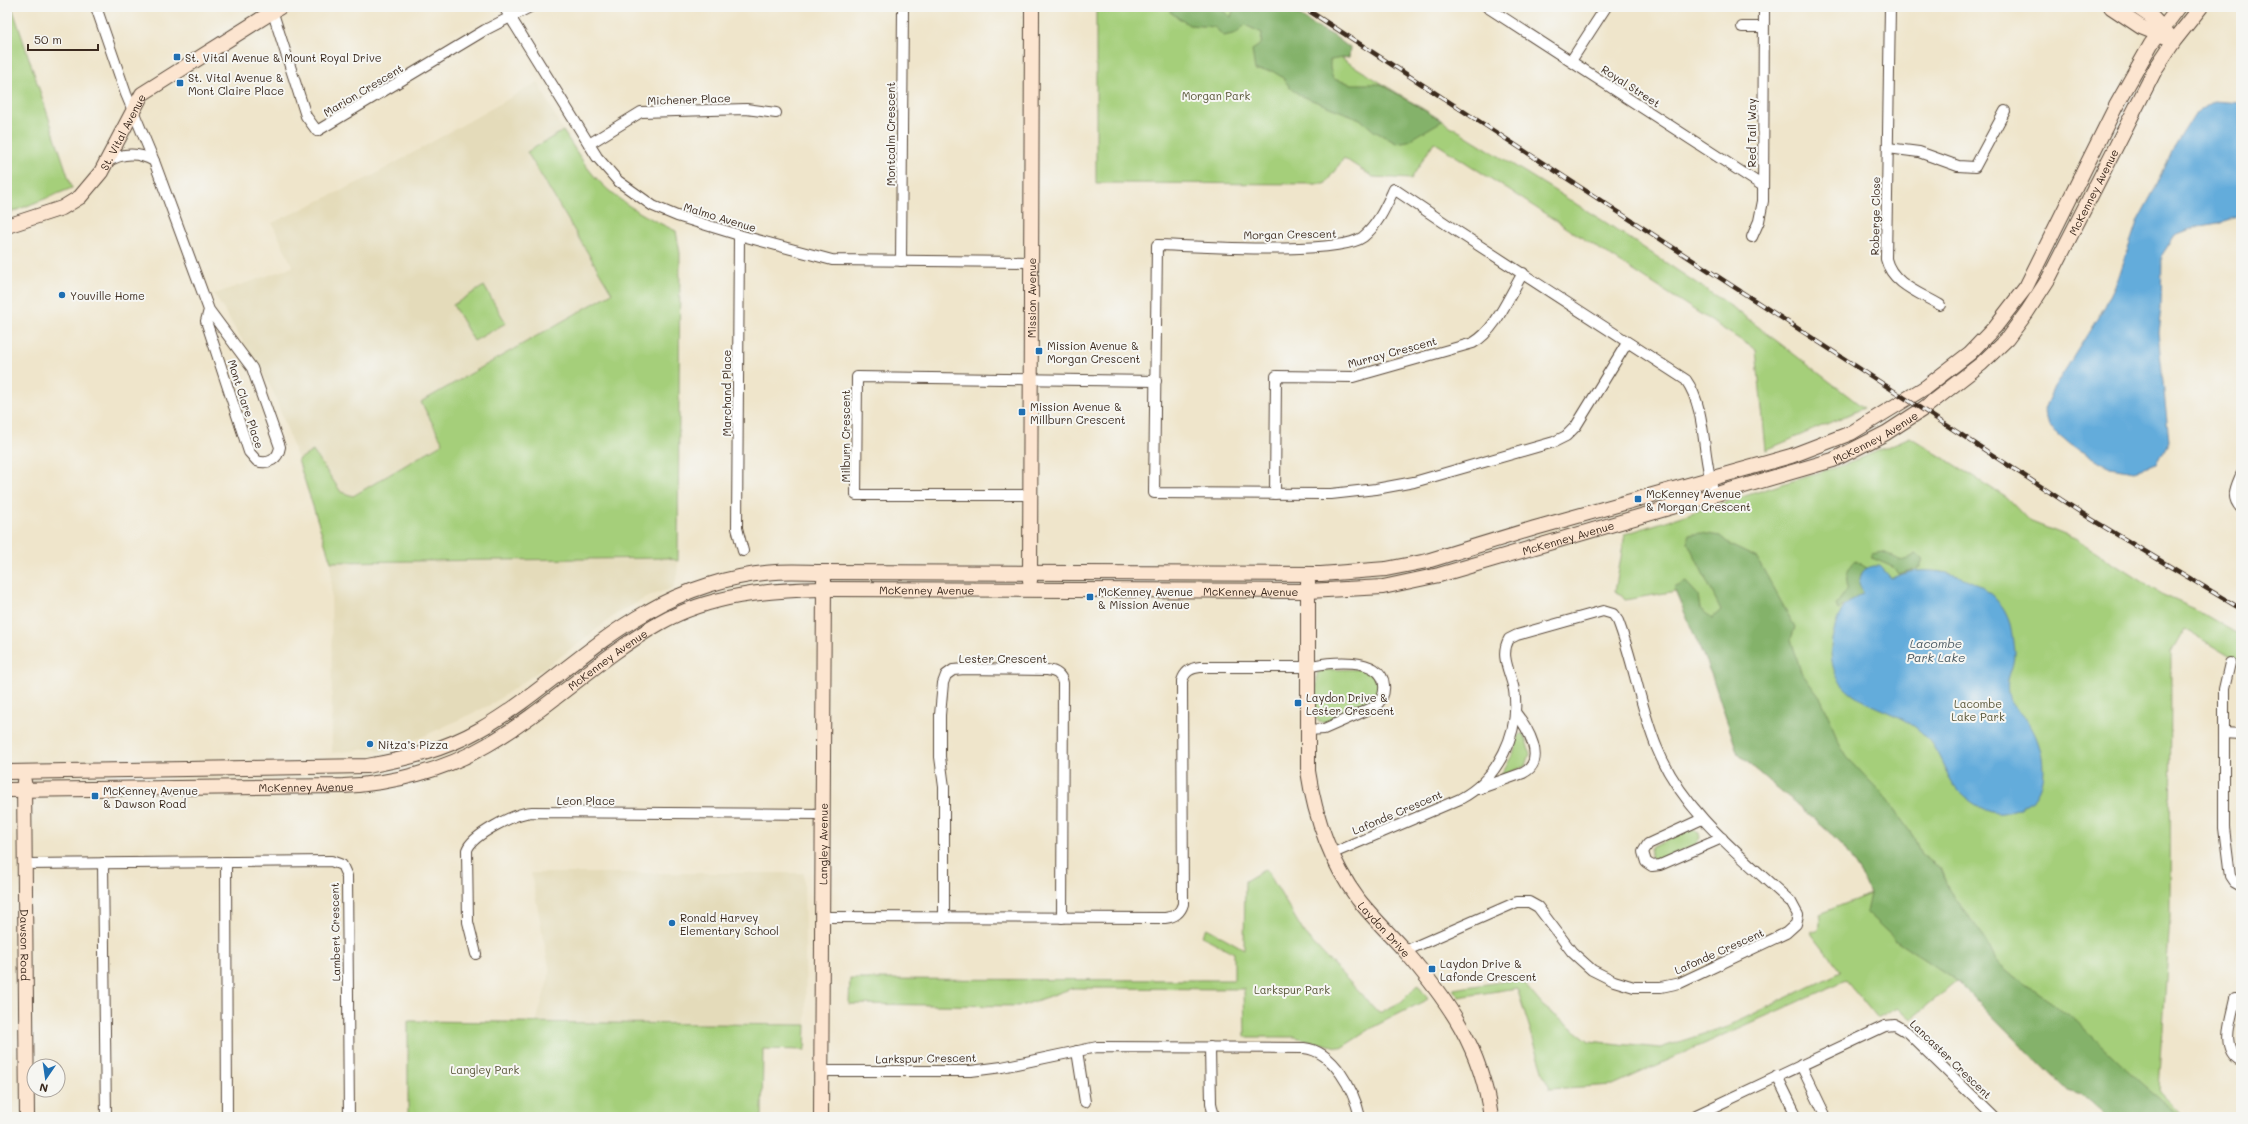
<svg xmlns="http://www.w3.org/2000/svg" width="2248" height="1124" font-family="Mali,sans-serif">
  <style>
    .built { fill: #e4dbba }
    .green { fill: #a5cf7a; stroke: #707c4c }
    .forest { fill: #84b26a; stroke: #606e44 }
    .water { fill: #64acdb; stroke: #506b7c }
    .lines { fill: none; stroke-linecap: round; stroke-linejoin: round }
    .street-casing { stroke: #564638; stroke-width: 12 }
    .secondary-casing { stroke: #564638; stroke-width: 16 }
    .street { stroke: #fff; stroke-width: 10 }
    .secondary { stroke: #fce5d0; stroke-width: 14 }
    .rail-casing { stroke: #3b2a1e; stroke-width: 4.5 }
    .rail { stroke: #f6f6f2; stroke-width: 3; stroke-dasharray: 9; stroke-linecap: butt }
    .poi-dot { fill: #1f6fb2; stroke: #f6f6f2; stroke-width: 1.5 }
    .labels { text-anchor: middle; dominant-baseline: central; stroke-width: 4; stroke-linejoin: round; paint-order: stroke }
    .poi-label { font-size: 11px; fill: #3b2a1e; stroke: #f6f6f2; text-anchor: start }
    .street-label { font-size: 11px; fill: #3b2a1e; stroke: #f6f6f2 }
    .park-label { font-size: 11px; fill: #565335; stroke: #f6f6f2 }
    .water-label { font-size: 12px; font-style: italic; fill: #495860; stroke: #f6f6f2 }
  </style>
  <rect width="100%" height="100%" fill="#f6f6f2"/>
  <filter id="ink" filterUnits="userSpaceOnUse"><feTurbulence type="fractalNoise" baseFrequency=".025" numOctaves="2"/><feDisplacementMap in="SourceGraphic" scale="8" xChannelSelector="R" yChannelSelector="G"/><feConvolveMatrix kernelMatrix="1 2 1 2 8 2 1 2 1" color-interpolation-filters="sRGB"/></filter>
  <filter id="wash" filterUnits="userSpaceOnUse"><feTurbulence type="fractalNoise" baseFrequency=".012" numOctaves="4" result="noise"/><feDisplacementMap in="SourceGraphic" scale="16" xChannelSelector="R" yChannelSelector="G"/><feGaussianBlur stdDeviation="0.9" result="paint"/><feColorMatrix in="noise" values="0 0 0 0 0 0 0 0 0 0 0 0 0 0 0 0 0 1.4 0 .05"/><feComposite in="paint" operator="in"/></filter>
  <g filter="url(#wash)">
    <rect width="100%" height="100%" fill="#efe5cb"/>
    <g class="built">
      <polygon points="538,82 563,131 527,152 612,293 421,402 443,443 352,496 341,492 313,451 298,460 273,391 214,294 293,267 272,223 372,176"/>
      <polygon points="669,558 678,561 677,577 673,588 649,596 615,615 574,647 490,705 420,738 379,752 375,748 332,753 331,562"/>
      <polygon points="531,873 804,873 806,1025 536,1022 550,973"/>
    </g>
    <g class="green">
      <polygon points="7,7 12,7 72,188 7,214"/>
      <polygon points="1096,7 1259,7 1605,222 1735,309 1864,408 1766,450 1756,350 1434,142 1411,179 1373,177 1344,158 1325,184 1096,183"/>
      <path d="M563,131C574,147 585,167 599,181C621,204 648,218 676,231L680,253L678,561L669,558L331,562L298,460L313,451L341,492L353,496L443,443L421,402L612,293L527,152Z"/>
      <polygon points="484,286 506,323 474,341 453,305"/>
      <polygon points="1910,437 2007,498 2029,521 2075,539 2161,594 2195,609 2241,636 2241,663 2184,629 2171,652 2170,917 2159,1091 2184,1117 2105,1117 2107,1116 2083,1095 2068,1091 1957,981 1911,1019 1898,1007 1877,1018 1846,980 1613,1085 1549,1089 1517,988 1459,997 1453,989 1520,979 1543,1006 1589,1041 1660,1048 1728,1026 1841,972 1810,932 1818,929 1820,918 1819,914 1870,894 1861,874 1845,849 1828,831 1738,754 1712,676 1676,591 1625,600 1620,594 1615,592 1625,534 1852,462"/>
      <polygon points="1365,669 1372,671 1380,682 1380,692 1372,703 1327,723 1319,722 1316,718 1317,673 1321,670"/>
      <polygon points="1524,733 1530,754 1526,766 1500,776 1513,754 1519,735"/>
      <polygon points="1691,829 1699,833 1700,838 1695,845 1657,861 1650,857 1651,850 1653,847"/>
      <polygon points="1266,869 1306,936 1379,1013 1401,1002 1418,985 1428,999 1375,1026 1341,1048 1295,1037 1245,1037 1244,989 1073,988 1021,1006 849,1004 850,979 1234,980 1234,953 1202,936 1207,928 1244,949 1245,881"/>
      <polygon points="408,1021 806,1025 805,1050 763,1049 762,1117 408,1117"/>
    </g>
    <g class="forest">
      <polygon points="1171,7 1218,7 1231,17 1234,7 1288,7 1313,25 1334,36 1350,48 1349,57 1330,60 1330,68 1333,79 1352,84 1381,84 1442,121 1408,141 1396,143 1374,131 1360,119 1299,95 1288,85 1282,77 1272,71 1255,70 1252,50 1261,44 1262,33 1245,25 1237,33 1224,36 1214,27 1189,25 1170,12"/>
      <polygon points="1701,533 1720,536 1732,546 1757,558 1795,627 1791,639 1801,672 1821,699 1831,721 1837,740 1847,757 1887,799 1913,836 1921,854 1940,868 1949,890 1985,938 1996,961 2016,978 2070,1015 2142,1084 2181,1117 2105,1117 2107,1116 2083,1095 2068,1091 1957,981 1896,940 1866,912 1870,894 1861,874 1845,849 1828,831 1738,754 1712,676 1674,588 1686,582 1698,595 1700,609 1712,618 1721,610 1688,543 1689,535"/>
      <path d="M1883,552C1901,559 1897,566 1916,554L1923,559L1920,567L1899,574L1895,568L1872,558V554Z"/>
      <path d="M1855,561L1867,568L1861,574L1863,593L1838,610L1836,605L1848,588C1845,576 1847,570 1855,561Z"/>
    </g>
    <g class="water">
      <polygon points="2214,101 2241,103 2241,216 2218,223 2196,227 2175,235 2162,255 2161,309 2158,332 2169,441 2157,464 2134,471 2110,467 2071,445 2049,426 2044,409 2052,391 2105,306 2118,279 2137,222 2157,185 2174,147 2194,115"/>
      <path d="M1874,566H1880L1891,578C1899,576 1908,571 1917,571C1953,568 1999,586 2010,624C2012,632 2013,643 2014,651C2015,671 2003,677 2009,698C2011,705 2021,712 2026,719C2041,739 2051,776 2034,798C2030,802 2024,803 2020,809C2014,809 2009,812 2003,813C1988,815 1968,801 1958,790C1944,775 1940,748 1921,732C1887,701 1830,708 1831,647C1832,635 1837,617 1844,607C1848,602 1858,597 1863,593L1859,583C1861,573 1863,568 1874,566Z"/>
    </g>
  </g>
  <g filter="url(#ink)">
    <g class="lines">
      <defs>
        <g id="street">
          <path d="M96,7L126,94L154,161L209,310L252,368L280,447C278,459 269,465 257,461L249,452L206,321L209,310"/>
          <polyline points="271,7 306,116 317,131 485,30 530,7"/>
          <polyline points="504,7 597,157 618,181 653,206 677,216 739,235 832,260 1032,262"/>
          <polyline points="1487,7 1763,186"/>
          <path d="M1890,7L1886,259C1892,284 1920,293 1940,305"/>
          <polyline points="1742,27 1763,27"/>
          <polyline points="1571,61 1606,7"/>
          <polyline points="589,144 641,112 746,109 776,113"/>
          <polyline points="1888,148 1919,152 1958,166 1975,167 2005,111"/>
          <path d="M106,163C122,152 138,152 154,161"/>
          <polyline points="739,235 737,528 743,551"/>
          <polyline points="1752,237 1759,221 1763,201 1764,7"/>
          <polyline points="901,261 903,7"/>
          <path d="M1627,343L1576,426L1566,436L1554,442L1414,482L1376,489L1331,494L1154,493L1157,245C1194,246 1338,256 1363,237C1378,225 1386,206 1394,189L1455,230L1686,380C1708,411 1701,459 1715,495"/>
          <path d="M2241,475C2236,487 2230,497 2241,508"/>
          <path d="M1275,494L1276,376L1353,377L1473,343C1496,330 1509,296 1523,273"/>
          <polyline points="1030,495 856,495 857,377 1156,381"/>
          <polyline points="2230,663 2224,689 2224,828 2230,876 2234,882 2241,886"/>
          <polyline points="2224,733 2241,734"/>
          <path d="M1478,789L1523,773C1548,761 1527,727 1515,712"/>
          <polyline points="1702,819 1648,844 1643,852 1646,862 1652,866 1660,865 1722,838"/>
          <path d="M1331,854L1460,799C1498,779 1521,732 1514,690C1511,673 1499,656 1509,639L1517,635L1603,611L1613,614L1618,621C1634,662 1640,707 1657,748C1683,812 1741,856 1791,902L1798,915L1796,924L1786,933L1680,983L1661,987H1634L1614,981L1592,970L1572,952L1538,907L1529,902H1517L1405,951"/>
          <polyline points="226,862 227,1117"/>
          <polyline points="103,863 106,1117"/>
          <polyline points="25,864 331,861 342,865 347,876 349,1117"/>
          <path d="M822,917L1165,918C1174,917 1180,914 1183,904L1182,681C1185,671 1191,668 1200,667H1308C1328,661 1382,656 1384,685C1385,694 1381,702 1374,707L1324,729L1308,730"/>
          <path d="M944,918V787L940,757V715L943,683L946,675L953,670L965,669L1047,670C1056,671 1061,674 1063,683L1062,918"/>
          <path d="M476,954L468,922L467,850C472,835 515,813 532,812L822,814"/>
          <path d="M2235,999C2231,1019 2219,1049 2241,1061"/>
          <polyline points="1210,1047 1211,1103 1214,1117"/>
          <polyline points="1077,1051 1085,1102"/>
          <polyline points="1801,1065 1826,1117"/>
          <path d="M821,1071H971L1002,1067L1097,1047L1304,1048C1334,1051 1354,1091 1360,1117"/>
          <polyline points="1777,1076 1797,1117"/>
          <polyline points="1692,1117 1885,1026 1895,1025 1907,1032 1994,1117"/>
        </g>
        <g id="secondary">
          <polyline points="2111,7 2141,27 2166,37"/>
          <polyline points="2137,7 2153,18 2168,34"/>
          <path id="s1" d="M7,226L62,208L80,197L101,172L142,94L280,7"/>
          <path id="s2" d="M1030,581L1032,7"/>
          <path id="s3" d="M1308,582V771C1315,818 1330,861 1358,899C1372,917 1390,934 1405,951C1450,1003 1481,1048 1491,1117"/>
          <path d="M7,772L367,766C406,759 444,750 479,730C539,696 587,645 647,612C684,590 732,575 776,572C792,571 808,572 824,572L1321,574L1386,569L1427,561L1535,528L1791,456L1851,433L1926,387L1970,353L1995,327L2026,287L2116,106L2151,44L2179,7"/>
          <path id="s4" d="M24,781L27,1117"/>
          <path id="s5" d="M7,790L343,786C392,784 445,770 487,745C548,710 598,658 660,623C710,595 767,590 823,589L1308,591L1383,587L1439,575L1833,460L1886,433L1923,409L1981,364L2007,339L2027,312L2049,278L2156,68L2174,41L2201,7"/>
          <path id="s6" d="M821,1117L824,580"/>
        </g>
      </defs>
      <use href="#street" class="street-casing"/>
      <use href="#secondary" class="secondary-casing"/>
      <use href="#street" class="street"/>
      <use href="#secondary" class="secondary"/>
      <defs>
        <polyline id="rail" points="1303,7 2091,519 2241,609"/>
      </defs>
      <use href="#rail" class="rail-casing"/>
      <use href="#rail" class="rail"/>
    </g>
  </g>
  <g class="poi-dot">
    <rect x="173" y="53" width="8" height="8" rx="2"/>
    <rect x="176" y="79" width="8" height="8" rx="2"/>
    <circle cx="62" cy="295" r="4"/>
    <rect x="1035" y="347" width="8" height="8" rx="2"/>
    <rect x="1018" y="408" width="8" height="8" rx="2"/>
    <rect x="1634" y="495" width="8" height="8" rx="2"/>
    <rect x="1086" y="593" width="8" height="8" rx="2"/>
    <rect x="1294" y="699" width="8" height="8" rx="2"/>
    <circle cx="370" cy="744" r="4"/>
    <rect x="91" y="792" width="8" height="8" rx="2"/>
    <circle cx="672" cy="923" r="4"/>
    <rect x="1428" y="965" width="8" height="8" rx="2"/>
  </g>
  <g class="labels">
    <g class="poi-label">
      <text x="185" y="57">St. Vital Avenue &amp; Mount Royal Drive</text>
      <text x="188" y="77">St. Vital Avenue &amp;<tspan x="188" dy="13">Mont Claire Place</tspan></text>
      <text x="70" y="295">Youville Home</text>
      <text x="1047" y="345">Mission Avenue &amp;<tspan x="1047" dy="13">Morgan Crescent</tspan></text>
      <text x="1030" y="406">Mission Avenue &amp;<tspan x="1030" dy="13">Millburn Crescent</tspan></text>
      <text x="1646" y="493">McKenney Avenue<tspan x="1646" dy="13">&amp; Morgan Crescent</tspan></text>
      <text x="1098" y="591">McKenney Avenue<tspan x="1098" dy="13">&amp; Mission Avenue</tspan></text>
      <text x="1306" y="697">Laydon Drive &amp;<tspan x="1306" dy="13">Lester Crescent</tspan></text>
      <text x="378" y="744">Nitza’s Pizza</text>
      <text x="103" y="790">McKenney Avenue<tspan x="103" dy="13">&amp; Dawson Road</tspan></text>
      <text x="680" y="917">Ronald Harvey<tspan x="680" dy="13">Elementary School</tspan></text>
      <text x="1440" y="963">Laydon Drive &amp;<tspan x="1440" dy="13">Lafonde Crescent</tspan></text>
    </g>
    <g class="street-label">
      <text transform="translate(1631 86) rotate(33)">Royal Street</text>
      <text transform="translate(363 90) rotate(-31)">Marion Crescent</text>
      <text transform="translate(689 99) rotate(-2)">Michener Place</text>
      <text stroke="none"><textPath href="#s1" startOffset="157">St. Vital Avenue</textPath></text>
      <text transform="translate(1751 133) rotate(-90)">Red Tail Way</text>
      <text transform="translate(890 134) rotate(-90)">Montcalm Crescent</text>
      <text stroke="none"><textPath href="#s5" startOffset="2279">McKenney Avenue</textPath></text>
      <text transform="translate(1875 216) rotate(-89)">Roberge Close</text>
      <text transform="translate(720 217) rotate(17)">Malmo Avenue</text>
      <text transform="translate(1290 234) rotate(-1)">Morgan Crescent</text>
      <text stroke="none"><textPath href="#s2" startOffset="283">Mission Avenue</textPath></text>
      <text transform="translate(1392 352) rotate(-15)">Murray Crescent</text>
      <text transform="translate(726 393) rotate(-90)">Marchand Place</text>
      <text transform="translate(246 404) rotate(72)">Mont Clare Place</text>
      <text transform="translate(845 436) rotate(-90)">Milburn Crescent</text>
      <text stroke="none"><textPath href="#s5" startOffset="1943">McKenney Avenue</textPath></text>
      <text stroke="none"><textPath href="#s5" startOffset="1619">McKenney Avenue</textPath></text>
      <text stroke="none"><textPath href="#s5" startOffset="971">McKenney Avenue</textPath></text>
      <text stroke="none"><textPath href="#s5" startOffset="1295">McKenney Avenue</textPath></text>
      <text x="1003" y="658">Lester Crescent</text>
      <text stroke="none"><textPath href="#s5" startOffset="635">McKenney Avenue</textPath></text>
      <text stroke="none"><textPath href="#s5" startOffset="299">McKenney Avenue</textPath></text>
      <text x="586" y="800">Leon Place</text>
      <text transform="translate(1397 812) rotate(-23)">Lafonde Crescent</text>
      <text stroke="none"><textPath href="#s6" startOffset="273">Langley Avenue</textPath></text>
      <text stroke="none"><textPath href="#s3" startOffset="368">Laydon Drive</textPath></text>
      <text transform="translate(335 932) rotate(-91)">Lambert Crescent</text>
      <text stroke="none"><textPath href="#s4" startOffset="164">Dawson Road</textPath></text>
      <text transform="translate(1719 951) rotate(-24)">Lafonde Crescent</text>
      <text transform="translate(926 1058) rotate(-1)">Larkspur Crescent</text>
      <text transform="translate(1951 1059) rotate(44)">Lancaster Crescent</text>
    </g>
    <g class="park-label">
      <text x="1216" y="95">Morgan Park</text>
      <text x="1978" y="703">Lacombe<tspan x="1978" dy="13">Lake Park</tspan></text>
      <text x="1292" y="989">Larkspur Park</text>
      <text x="485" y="1069">Langley Park</text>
    </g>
    <g class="water-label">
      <text x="1936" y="643">Lacombe<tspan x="1936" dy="14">Park Lake</tspan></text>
    </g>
  </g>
  <rect width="2248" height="1124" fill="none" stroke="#f6f6f2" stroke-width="24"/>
  <g transform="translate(46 1078) rotate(193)"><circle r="19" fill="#f6f6f2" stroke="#aba49d"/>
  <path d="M0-3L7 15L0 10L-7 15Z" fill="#1f6fb2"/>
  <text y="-6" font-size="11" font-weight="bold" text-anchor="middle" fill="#3b2a1e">N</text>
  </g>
  <path d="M28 44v6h70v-6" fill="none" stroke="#3b2a1e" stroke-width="2"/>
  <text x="34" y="44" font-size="12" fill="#3b2a1e" stroke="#f6f6f2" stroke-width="3" paint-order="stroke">50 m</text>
</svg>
